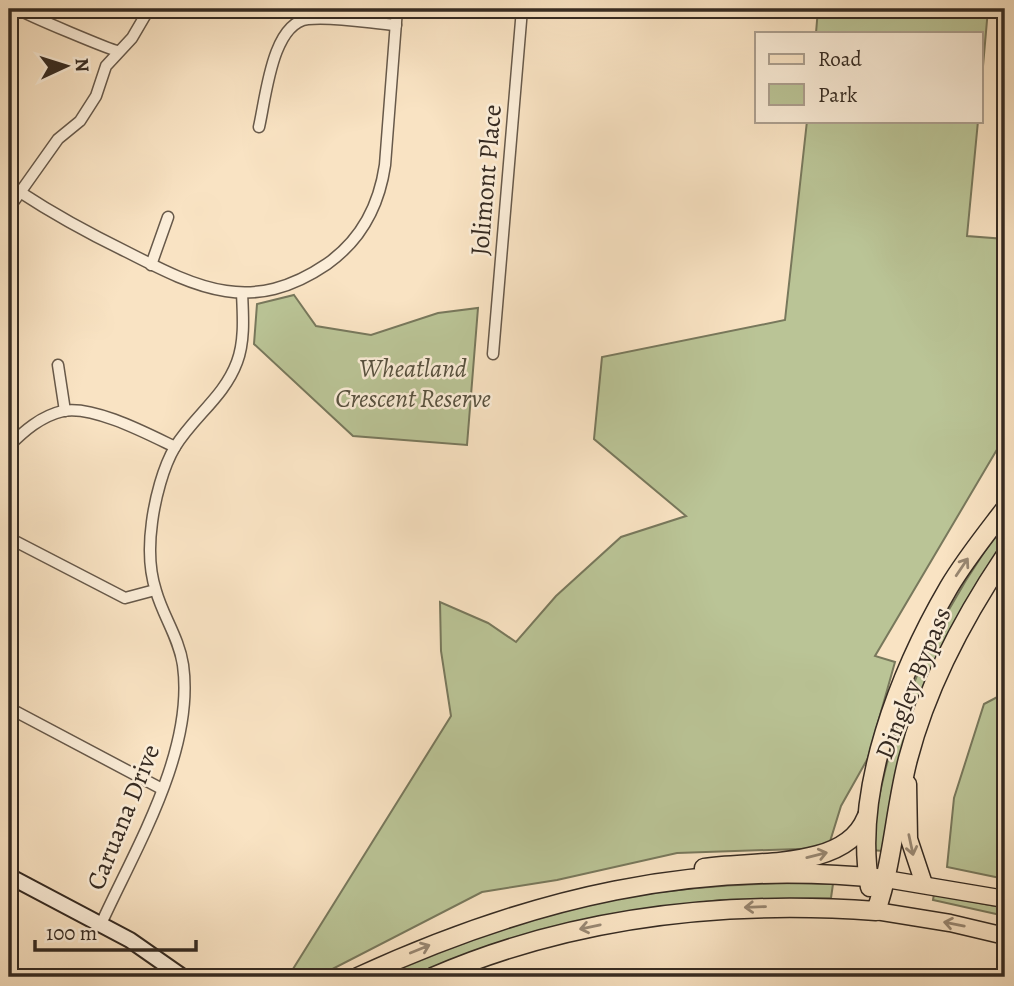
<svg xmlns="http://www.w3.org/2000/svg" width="1014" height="986" font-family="Alegreya,serif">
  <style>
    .green { fill: #bac496; stroke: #78785c; stroke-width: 2 }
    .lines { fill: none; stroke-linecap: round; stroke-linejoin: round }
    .street-casing { stroke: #67594a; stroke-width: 13 }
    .secondary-casing { stroke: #362b22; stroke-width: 18 }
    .primary-casing { stroke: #362b22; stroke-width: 19 }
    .highway-casing { stroke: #362b22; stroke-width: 21 }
    .street { stroke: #fbedd8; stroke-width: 10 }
    .secondary { stroke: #fbedd8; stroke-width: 14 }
    .primary { stroke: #f9e3c3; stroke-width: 16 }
    .highway { stroke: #f9e3c3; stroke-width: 18 }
    .oneway { stroke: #988772 }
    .labels { text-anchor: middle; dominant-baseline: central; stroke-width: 5; stroke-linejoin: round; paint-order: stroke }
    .street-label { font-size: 26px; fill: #362b22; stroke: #fbedd8 }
    .park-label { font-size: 26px; font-style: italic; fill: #57513f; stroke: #fbedd8 }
  </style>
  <rect width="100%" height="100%" fill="#f9e3c3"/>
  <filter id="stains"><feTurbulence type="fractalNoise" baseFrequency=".00286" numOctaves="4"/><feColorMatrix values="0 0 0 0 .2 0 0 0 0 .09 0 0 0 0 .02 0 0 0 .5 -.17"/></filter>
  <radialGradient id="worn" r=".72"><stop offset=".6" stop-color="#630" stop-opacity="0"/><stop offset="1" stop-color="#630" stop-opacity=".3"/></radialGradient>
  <g class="green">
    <polygon points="818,9 988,9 981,89 981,33 816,33"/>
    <polygon points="807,121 978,121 967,236 1005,239 1005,436 875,656 895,662 868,758 841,806 828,848 677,853 557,880 482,892 317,977 288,977 451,716 441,651 440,602 488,623 516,642 556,596 621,537 686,516 594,439 602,357 785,320"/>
    <polygon points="294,295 316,326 371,335 438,313 478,308 467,445 353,436 254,344 257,304"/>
    <path d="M1005,523V542L947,635L916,706L892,790L882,851L872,850C872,823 879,797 885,771C908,680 949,598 1005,523Z"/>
    <polygon points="1005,693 1005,879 947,867 954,798 984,704"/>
    <path d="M791,883L833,884L831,898L720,900L632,911L574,923L419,977H372C405,964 437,949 471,937C570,899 685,885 791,883Z"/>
    <polygon points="934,894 1005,908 1005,916 933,900"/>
  </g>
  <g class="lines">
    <defs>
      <g id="street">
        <path d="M18,9C27,15 113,51 118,51"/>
        <path d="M259,127C266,97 272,23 308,19C334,16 370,23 396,25"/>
        <path d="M20,192C55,215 90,234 127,252C199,289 252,315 327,264C361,240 379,206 385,165L397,9"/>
        <polyline points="9,208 58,139 80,121 96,96 106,66 132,38 149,9"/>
        <polyline points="151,265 168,217"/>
        <polyline points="493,354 522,9"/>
        <polyline points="58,365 65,411"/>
        <path d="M9,446C24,431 41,416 63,411C93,405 148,434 175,447"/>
        <polyline points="9,538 125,598 155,590"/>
        <polyline points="9,708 162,789"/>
        <path d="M101,924C135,849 195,751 183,665C179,638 163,616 156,591C149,570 149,544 152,522C155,499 163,467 175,447C194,416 224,397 237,362C245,341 243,315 242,293"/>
      </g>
      <polyline id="secondary" points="9,876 130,940 183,977"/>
      <g id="primary">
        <polyline points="908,784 909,839 924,884"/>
        <polyline points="886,879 1005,899"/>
        <polyline points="876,911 950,923 1005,936"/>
      </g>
      <g id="highway">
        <path d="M704,868C752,860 845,871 866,818"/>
        <path d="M870,887C852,791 901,669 949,587C965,560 986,534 1005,509"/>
        <path d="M358,977C530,898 696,858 886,879"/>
        <path d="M433,977C574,916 724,900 876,911C893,862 895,809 908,759C927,686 964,617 1005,556"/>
      </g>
    </defs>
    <use href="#street" class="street-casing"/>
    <use href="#secondary" class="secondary-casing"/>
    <use href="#primary" class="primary-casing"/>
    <use href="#highway" class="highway-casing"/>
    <use href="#street" class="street"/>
    <use href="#secondary" class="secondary"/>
    <use href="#primary" class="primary"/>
    <use href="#highway" class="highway"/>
  </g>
  <defs><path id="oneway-shaft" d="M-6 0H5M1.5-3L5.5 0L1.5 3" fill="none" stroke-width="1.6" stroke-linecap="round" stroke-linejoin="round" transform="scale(1.75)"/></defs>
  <g class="oneway">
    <use href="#oneway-shaft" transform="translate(962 567) rotate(-56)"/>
    <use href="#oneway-shaft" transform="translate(911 845) rotate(78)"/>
    <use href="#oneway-shaft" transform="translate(817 855) rotate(-14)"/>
    <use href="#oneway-shaft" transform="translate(755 907) rotate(178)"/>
    <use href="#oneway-shaft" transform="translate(954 924) rotate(-169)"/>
    <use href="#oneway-shaft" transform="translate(590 927) rotate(168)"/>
    <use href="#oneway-shaft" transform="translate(420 949) rotate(-22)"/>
  </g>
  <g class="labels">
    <g class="street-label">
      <text transform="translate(486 180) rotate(-85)">Jolimont Place</text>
      <text transform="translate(913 683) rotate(-68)">Dingley Bypass</text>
      <text transform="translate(123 817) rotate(-68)">Caruana Drive</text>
    </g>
    <g class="park-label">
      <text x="413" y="368">Wheatland<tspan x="413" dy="30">Crescent Reserve</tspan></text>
    </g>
  </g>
  <rect width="1014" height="986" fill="none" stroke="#f9e3c3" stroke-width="35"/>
  <rect x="10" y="10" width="993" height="965" fill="none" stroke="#362b22" stroke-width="3.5"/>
  <rect x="18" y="18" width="979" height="951" fill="none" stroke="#362b22" stroke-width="2"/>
  <rect x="755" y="32" width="228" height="91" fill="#fbedd8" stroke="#ac9f8f" stroke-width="2"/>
  <rect x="769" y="54" width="35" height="10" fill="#f9e3c3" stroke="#ac9f8f" stroke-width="2"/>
  <text x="818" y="66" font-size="21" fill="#362b22">Road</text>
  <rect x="769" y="84" width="35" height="21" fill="#bac496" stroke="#ac9f8f" stroke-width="2"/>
  <text x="818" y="102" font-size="21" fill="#362b22">Park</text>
  <g transform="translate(66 66) rotate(86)" stroke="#fbedd8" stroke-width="5" paint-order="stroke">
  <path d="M0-5L12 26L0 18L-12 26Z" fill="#362b22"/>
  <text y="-10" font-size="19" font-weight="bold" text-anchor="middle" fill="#362b22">N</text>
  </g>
  <path d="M35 940v10h161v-10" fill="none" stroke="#362b22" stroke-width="3.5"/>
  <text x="46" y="940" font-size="21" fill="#362b22" stroke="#fbedd8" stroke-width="5" paint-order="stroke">100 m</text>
  <rect width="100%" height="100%" filter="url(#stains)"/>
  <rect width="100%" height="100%" fill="url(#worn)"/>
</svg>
